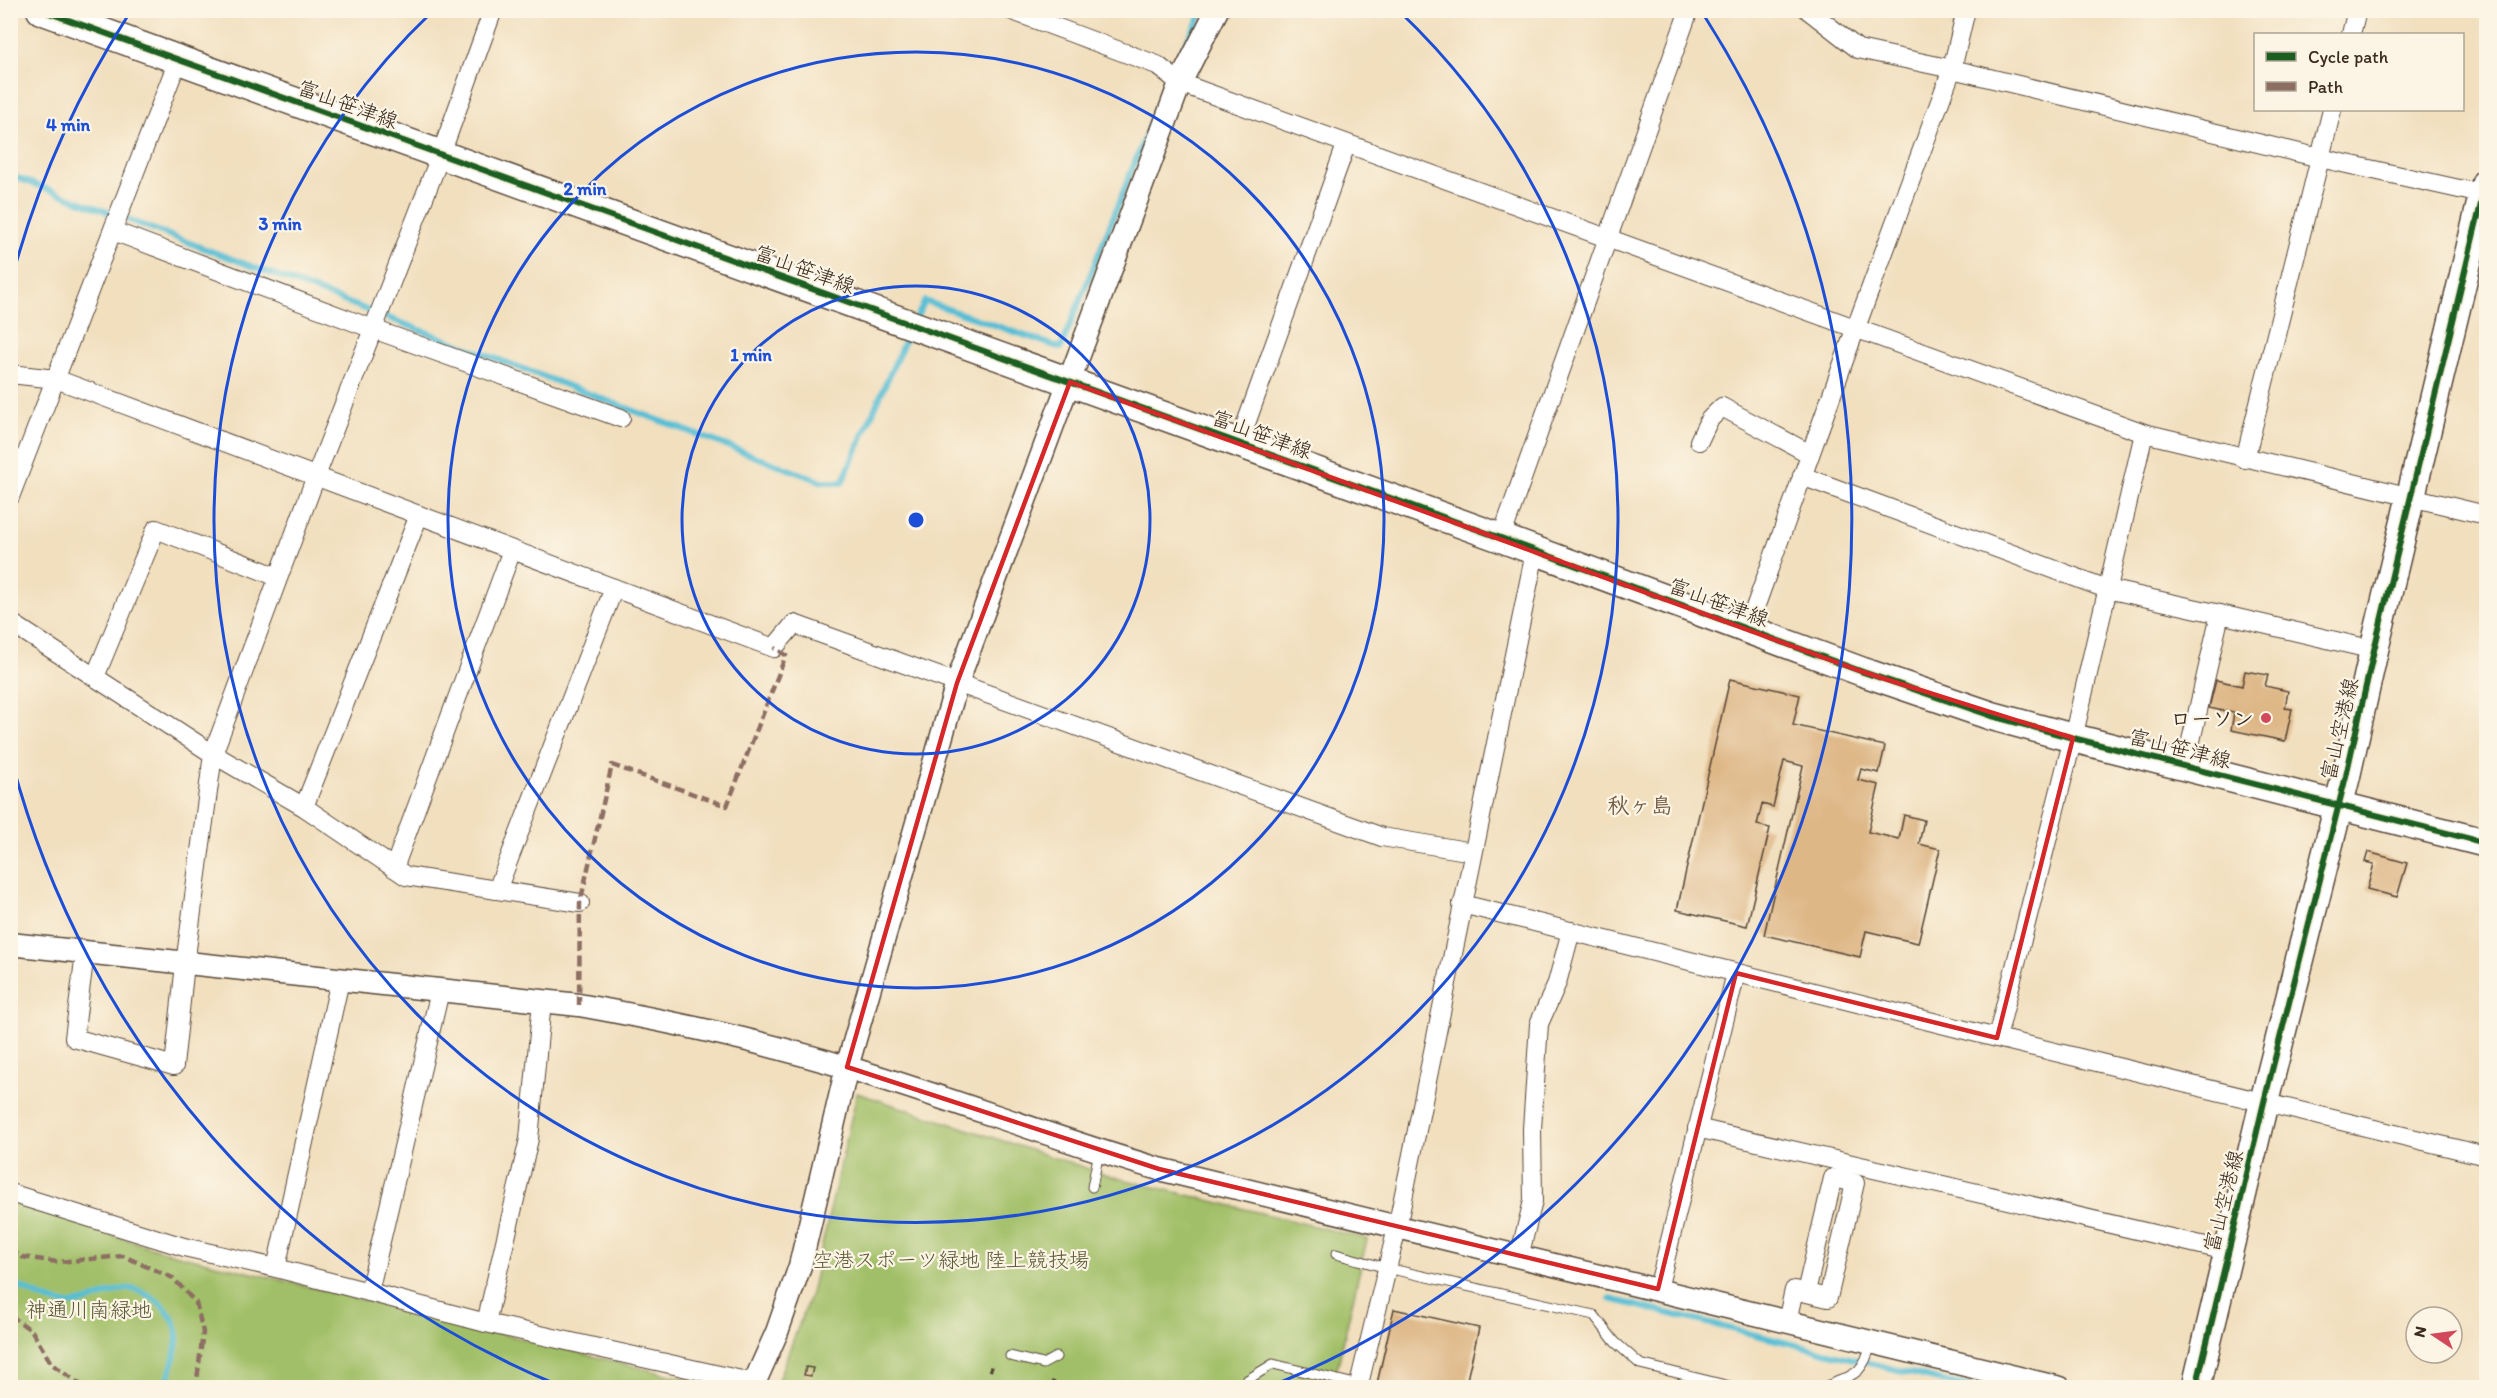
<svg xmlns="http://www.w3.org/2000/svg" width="2497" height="1398" font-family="Itim,'Klee One',sans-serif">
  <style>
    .green { fill: #a1bf67; stroke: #6e7442; stroke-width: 1.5 }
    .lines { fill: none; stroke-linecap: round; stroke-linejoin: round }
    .stream { stroke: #56bed4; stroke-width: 6 }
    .building { fill: #deb787 }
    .service-casing { stroke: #564536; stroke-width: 11 }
    .minor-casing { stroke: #564536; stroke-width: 20 }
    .tertiary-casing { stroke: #564536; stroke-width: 25 }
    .primary-casing { stroke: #564536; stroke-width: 31 }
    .path { stroke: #564536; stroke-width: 4; stroke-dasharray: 4.5 4.5; stroke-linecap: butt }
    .service { stroke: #fff; stroke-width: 9 }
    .minor { stroke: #fff; stroke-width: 18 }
    .tertiary { stroke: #fff; stroke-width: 22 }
    .primary { stroke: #fff; stroke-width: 28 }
    .quiet { stroke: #8d6e63; stroke-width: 4.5; stroke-dasharray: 9 4.5; stroke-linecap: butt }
    .cycleway-casing { stroke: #fcf5e5; stroke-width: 10 }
    .cycleway { stroke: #1b5e20; stroke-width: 6 }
    .marked { fill: none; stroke: #d62828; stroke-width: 4.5; stroke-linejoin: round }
    .ring { fill: none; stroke: #1d4ed8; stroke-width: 3 }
    .poi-dot { fill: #d1495b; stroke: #fcf5e5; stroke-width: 2 }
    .labels { text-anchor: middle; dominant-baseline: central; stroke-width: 4.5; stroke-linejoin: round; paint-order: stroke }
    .street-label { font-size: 21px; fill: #3b2a1e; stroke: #fcf5e5 }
    .poi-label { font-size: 21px; font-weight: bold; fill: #3b2a1e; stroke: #fcf5e5; text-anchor: end }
    .park-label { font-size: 21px; fill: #5a5734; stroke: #fcf5e5 }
    .neighbourhood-label { font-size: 22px; font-weight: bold; fill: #745b43; stroke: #fcf5e5 }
    .centre { fill: #1d4ed8; stroke: #fcf5e5; stroke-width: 3 }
    .ring-label { font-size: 18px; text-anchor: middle; font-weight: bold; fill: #1d4ed8; stroke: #fcf5e5; stroke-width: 4.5; stroke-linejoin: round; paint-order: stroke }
  </style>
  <rect width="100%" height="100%" fill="#fcf5e5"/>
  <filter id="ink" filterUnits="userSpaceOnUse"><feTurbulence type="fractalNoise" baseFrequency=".0167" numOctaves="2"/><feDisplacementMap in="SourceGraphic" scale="12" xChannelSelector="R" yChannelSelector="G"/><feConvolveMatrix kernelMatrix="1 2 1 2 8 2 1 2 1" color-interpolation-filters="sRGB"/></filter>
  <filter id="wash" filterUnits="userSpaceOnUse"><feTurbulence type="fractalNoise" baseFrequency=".008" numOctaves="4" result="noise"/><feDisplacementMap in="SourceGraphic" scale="24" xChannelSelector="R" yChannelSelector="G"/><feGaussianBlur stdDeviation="1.35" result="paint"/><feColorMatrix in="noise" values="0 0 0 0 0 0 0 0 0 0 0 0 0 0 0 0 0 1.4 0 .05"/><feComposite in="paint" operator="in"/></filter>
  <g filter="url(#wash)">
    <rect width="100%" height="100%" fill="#f1dfbe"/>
    <g class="green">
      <polygon points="857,1093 1110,1176 1367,1239 1333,1387 775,1388 811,1293"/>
      <polygon points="10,1202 166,1252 719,1387 11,1387"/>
    </g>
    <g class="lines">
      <g class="stream">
        <polyline points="10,175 820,481 842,483 908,333"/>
        <polyline points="916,318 925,301 1061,348 1174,64 1204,10"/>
        <path d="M10,1282C29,1291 50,1304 71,1304C89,1304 107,1292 125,1289C146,1286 176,1312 177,1333C178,1351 170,1370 166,1388"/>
        <polyline points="1610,1299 1971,1388"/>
      </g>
    </g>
    <g id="blocks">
      <g class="building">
        <polygon points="2245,671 2268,675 2265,686 2288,691 2285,708 2292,709 2285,741 2231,730 2234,713 2209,708 2216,680 2242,686"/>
        <polygon points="1730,679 1800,695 1793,725 1885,746 1879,773 1861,769 1858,780 1879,785 1868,832 1899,839 1904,815 1924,820 1919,844 1940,849 1918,943 1866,931 1860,957 1764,935 1803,766 1784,761 1773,807 1762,804 1757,825 1770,828 1747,926 1677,910"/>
        <polygon points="2368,852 2407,863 2397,897 2367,889 2374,864 2365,862"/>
        <polygon points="1394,1309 1479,1328 1465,1388 1376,1388"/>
        <polygon points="806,1367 813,1368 811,1376 804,1375"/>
      </g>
    </g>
  </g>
  <g filter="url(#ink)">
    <use href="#blocks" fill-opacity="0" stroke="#564536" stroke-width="1.5"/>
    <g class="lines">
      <defs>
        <g id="service">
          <polyline points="1092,1187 1099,1152"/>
          <polyline points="1336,1254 1387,1268 1594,1315 1615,1342 1640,1364 1738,1388"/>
          <polyline points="1010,1356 1043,1364 1056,1357"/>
          <polyline points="1234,1388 1273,1364 1359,1385"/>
          <path d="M1822,1388C1851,1375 1863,1377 1871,1343"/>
        </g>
        <g id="minor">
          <polyline points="1010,10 1157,65 1180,83 2144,433 2486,515"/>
          <polyline points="1808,10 1858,49 1952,69 2320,158 2486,195"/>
          <polyline points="2351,34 2357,10"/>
          <polyline points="113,231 373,329 621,418"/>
          <polyline points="10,374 56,379 774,648 794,624 1382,837 1473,852"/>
          <polyline points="1699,441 1709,420 1722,407 1810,454"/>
          <polyline points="1239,443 1346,145"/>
          <polyline points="2245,459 2332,110"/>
          <polyline points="1802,476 2107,589 2220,614"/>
          <polyline points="10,497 178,60"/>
          <polyline points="1501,538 1689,10"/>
          <polyline points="10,622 213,754 304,807 406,876 580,903"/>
          <polyline points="1747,630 1855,330 1952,69 1966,10"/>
          <polyline points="95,677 156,529 278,577"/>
          <polyline points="2185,767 2220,614 2374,650"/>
          <polyline points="304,807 419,515"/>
          <polyline points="394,868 512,550"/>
          <polyline points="497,890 614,588"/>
          <polyline points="1462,904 1997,1038 2486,1156"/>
          <polyline points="85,953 74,1038 174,1066 185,964 213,754 316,476 441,154 493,10"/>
          <polyline points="1997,1038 2073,738 2144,433"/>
          <polyline points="1697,1128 2227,1251"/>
          <polyline points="10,1193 184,1247 276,1268 340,980"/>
          <polyline points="1519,1257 1533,1201 1532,1129 1539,1024 1557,983 1571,931"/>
          <polyline points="276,1268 369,1292 440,991"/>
          <polyline points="1658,1289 1736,973"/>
          <polyline points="369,1292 486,1323 529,1139 542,1001"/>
          <polyline points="1806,1292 1833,1178 1843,1180"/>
          <polyline points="1787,1321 1794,1290 1828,1298 1855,1183 1843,1180 1846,1164"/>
          <polyline points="486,1323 755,1383"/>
          <polyline points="1358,1388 1397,1228 1535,552"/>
        </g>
        <g id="tertiary">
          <path d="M10,944L579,1005C669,1021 761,1041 849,1068C953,1099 1055,1139 1159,1169L2060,1388"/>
          <polyline points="752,1388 777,1332 800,1266 847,1067 957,683 1180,83 1217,10"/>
        </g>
        <g id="primary">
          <polyline points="41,10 1501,538 1863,672 1992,716 2073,738 2486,843"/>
          <polyline points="2196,1388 2264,1102 2346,776 2374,650 2486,183"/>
        </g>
      </defs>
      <use href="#service" class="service-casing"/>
      <use href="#minor" class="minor-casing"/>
      <use href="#tertiary" class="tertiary-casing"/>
      <use href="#primary" class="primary-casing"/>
      <g class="path">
        <polyline points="990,1371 992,1365"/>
        <polyline points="1052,1385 1054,1380"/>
      </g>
      <use href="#service" class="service"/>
      <use href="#minor" class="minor"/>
      <use href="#tertiary" class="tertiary"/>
      <use href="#primary" class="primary"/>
      <g class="quiet">
        <polyline points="579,1005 580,903 612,765 727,806 786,655 774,648"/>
        <polyline points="10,1250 22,1257 58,1262 123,1256 173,1278 196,1303 203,1332 196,1388"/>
        <polyline points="10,1315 32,1331 51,1363 85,1388"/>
      </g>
      <defs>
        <g id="cycleway">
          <polyline points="41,10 1501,538 1863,672 1992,716 2073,738 2486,843"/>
          <polyline points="2196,1388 2264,1102 2346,776 2374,650 2486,183"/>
        </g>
      </defs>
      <use href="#cycleway" class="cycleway-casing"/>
      <use href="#cycleway" class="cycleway"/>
    </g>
  </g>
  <path class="marked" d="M1070,382L1863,672L2073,738L1997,1038L1736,973L1658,1289L1159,1169L847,1067L957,683Z"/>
  <g class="ring">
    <circle cx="916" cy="520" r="234"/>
    <circle cx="916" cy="520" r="468"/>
    <path d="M1399 11A702 702 0 1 1 433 11"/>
    <path d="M558 1385A936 936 0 0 1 12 762M12 278A936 936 0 0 1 127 17M1705 17A936 936 0 0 1 1274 1385"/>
  </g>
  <circle class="poi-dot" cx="2266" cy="718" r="6"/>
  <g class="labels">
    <g class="street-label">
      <text transform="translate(348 104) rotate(20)">富山笹津線</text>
      <text transform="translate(805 269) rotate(20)">富山笹津線</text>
      <text transform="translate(1262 434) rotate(20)">富山笹津線</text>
      <text transform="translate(1719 602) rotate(20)">富山笹津線</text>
      <text transform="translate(2339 729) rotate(-77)">富山空港線</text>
      <text transform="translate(2180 748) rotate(14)">富山笹津線</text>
      <text transform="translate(2223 1201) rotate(-76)">富山空港線</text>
    </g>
    <g class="poi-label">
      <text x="2254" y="718">ローソン</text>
    </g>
    <g class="park-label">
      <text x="951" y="1259">空港スポーツ緑地 陸上競技場</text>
      <text x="89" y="1309">神通川南緑地</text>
    </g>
    <g class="neighbourhood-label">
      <text x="1640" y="805">秋ヶ島</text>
    </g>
  </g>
  <circle cx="916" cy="520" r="9" class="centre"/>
  <g class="ring-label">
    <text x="68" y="131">4 min</text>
    <text x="585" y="195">2 min</text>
    <text x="280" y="230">3 min</text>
    <text x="751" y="361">1 min</text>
  </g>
  <rect width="2497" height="1398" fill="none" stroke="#fcf5e5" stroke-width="36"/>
  <rect x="2254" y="33" width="210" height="78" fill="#fcf5e5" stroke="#afa495" stroke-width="1.5"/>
  <rect x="2266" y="52" width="30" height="9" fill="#1b5e20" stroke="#afa495" stroke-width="1.5"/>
  <text x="2308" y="63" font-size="18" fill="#3b2a1e">Cycle path</text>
  <rect x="2266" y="82" width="30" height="9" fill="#8d6e63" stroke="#afa495" stroke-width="1.5"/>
  <text x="2308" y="93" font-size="18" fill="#3b2a1e">Path</text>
  <g transform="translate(2434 1335) rotate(283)"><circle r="28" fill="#fcf5e5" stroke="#afa495" stroke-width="1.5"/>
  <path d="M0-4.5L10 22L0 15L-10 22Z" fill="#d1495b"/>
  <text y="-9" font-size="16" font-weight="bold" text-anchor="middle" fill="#3b2a1e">N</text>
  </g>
</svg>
